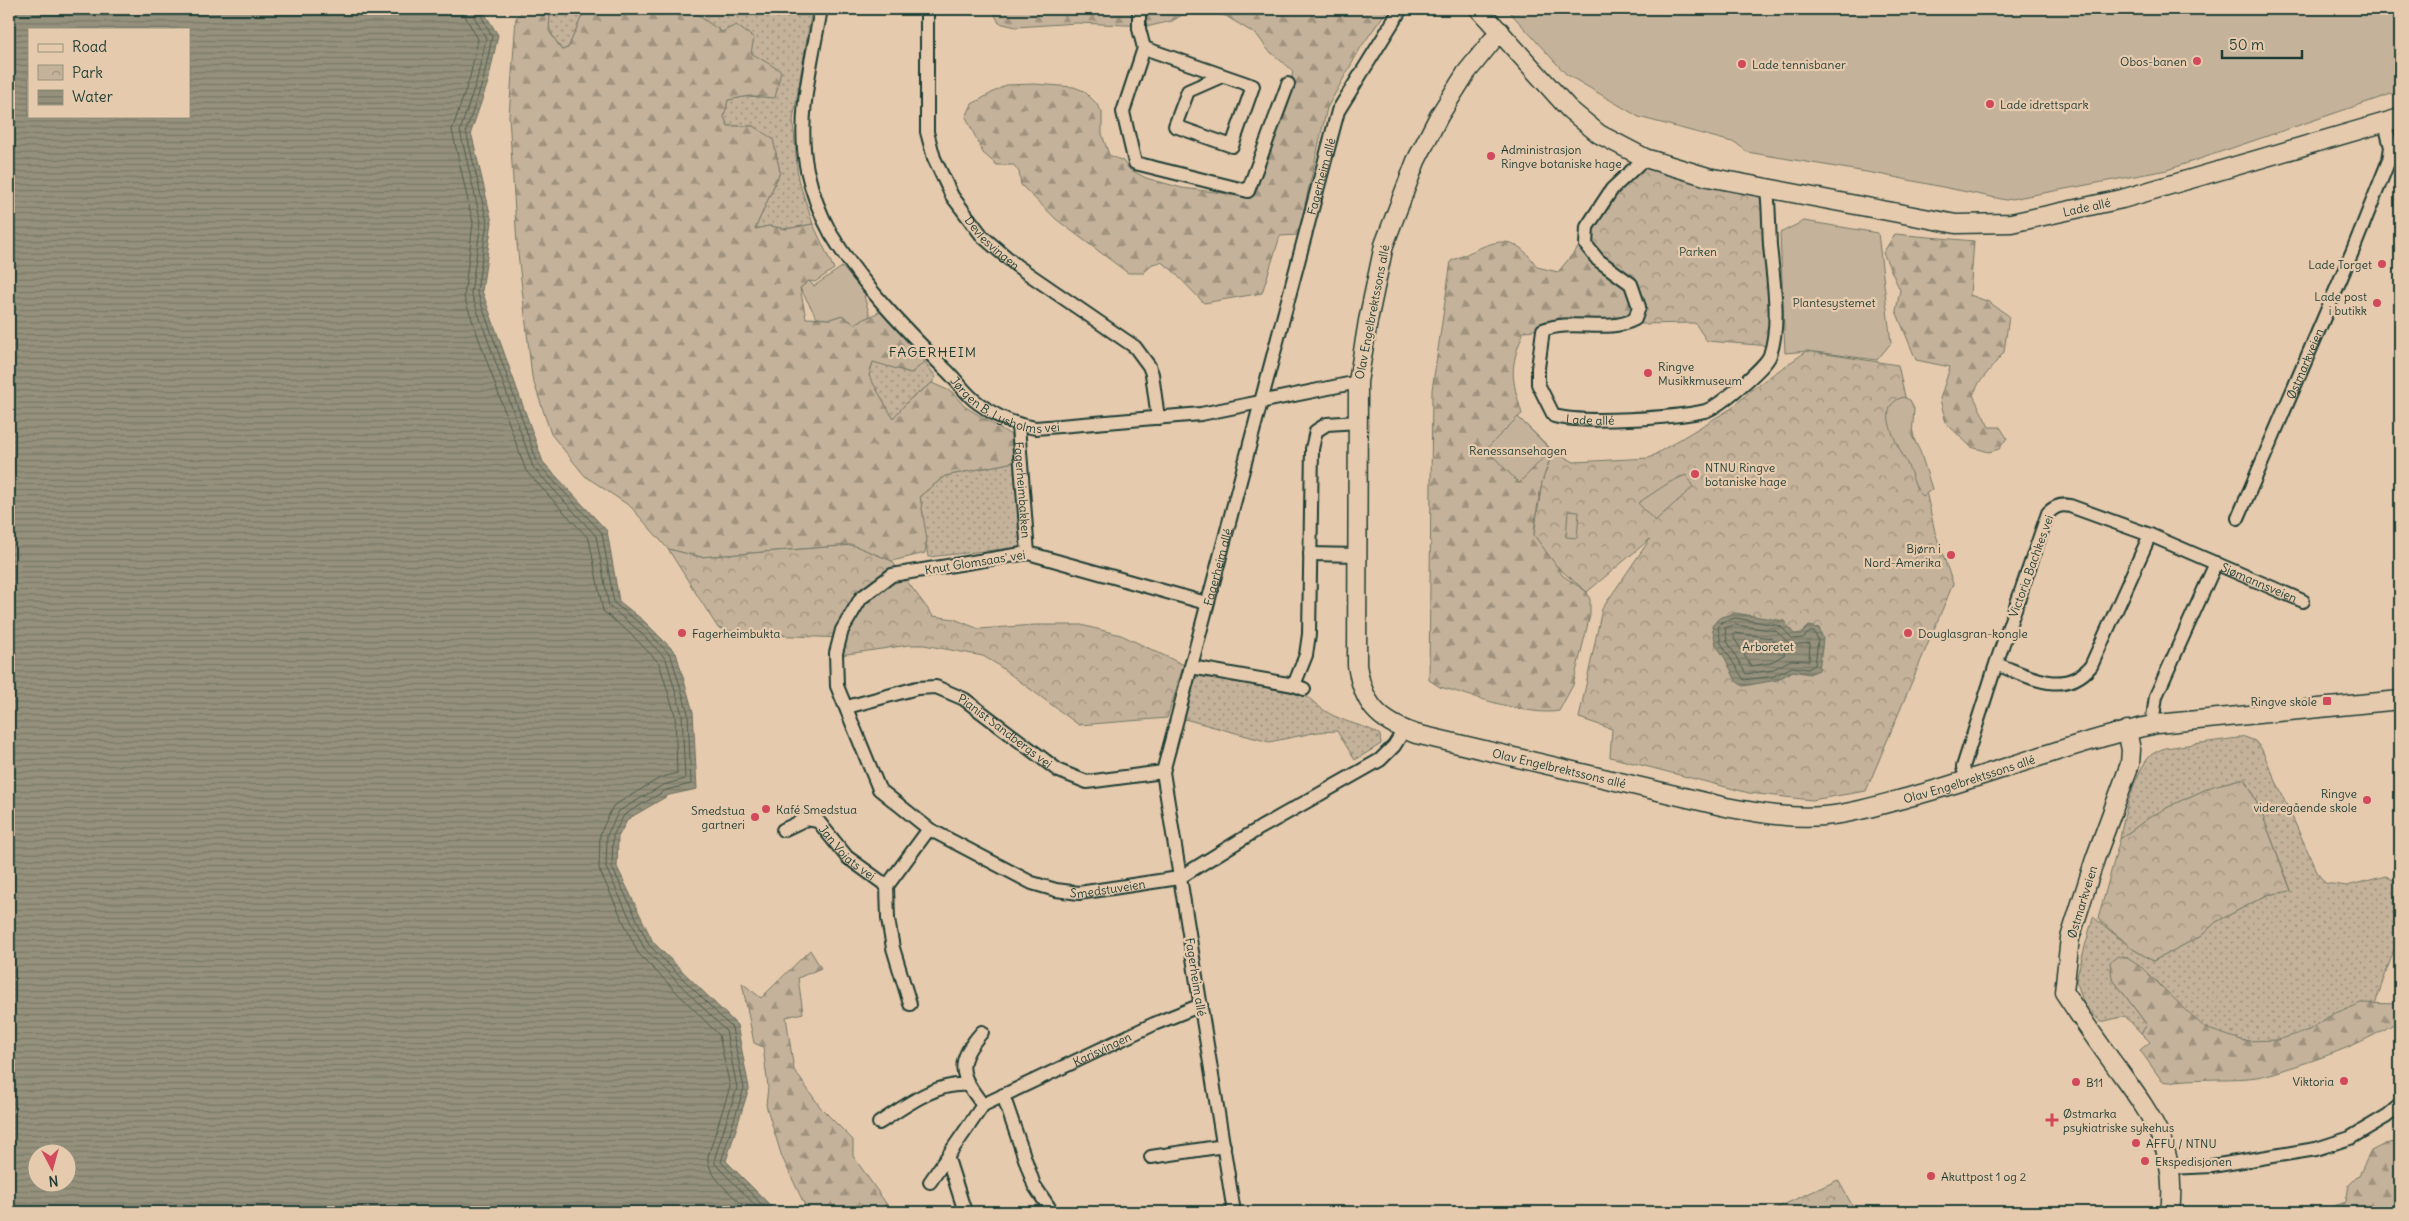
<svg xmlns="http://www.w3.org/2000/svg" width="2409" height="1221" font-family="Delius,sans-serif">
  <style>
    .grass { fill: url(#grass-dots); stroke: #727867 }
    .forest { fill: url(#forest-firs); stroke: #727867 }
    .park { fill: url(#park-crowns); stroke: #727867 }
    .garden { fill: #c5b29a; stroke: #727867 }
    .water { fill: url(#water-rules); stroke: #666f5f; fill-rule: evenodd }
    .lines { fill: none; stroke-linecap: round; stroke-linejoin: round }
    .shore { stroke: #4e5f51; stroke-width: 1 }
    .street-casing { stroke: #1f3d34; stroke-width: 16 }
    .secondary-casing { stroke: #1f3d34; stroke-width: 21 }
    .street { stroke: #e6caad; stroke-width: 12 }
    .secondary { stroke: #e6caad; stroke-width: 18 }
    .poi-dot { fill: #d1495b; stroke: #e6caad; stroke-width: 2 }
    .labels { text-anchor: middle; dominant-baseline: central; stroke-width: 4.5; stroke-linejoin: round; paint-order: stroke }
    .poi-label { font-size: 12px; fill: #1f3d34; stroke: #e6caad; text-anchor: start }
    .street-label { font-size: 12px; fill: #1f3d34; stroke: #e6caad }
    .park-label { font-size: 12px; fill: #274339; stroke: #e6caad }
    .neighbourhood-label { font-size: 14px; letter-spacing: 1px; fill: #1f3d34; stroke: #e6caad }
  </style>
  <defs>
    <pattern id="grass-dots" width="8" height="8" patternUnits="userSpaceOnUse" patternTransform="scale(1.25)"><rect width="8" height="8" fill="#c5b29a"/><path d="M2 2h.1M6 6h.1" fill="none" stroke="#9f927e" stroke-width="1.8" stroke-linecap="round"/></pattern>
    <pattern id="forest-firs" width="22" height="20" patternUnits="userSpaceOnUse" patternTransform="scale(1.25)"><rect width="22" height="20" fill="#c5b29a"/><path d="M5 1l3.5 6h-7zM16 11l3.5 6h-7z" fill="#9f927e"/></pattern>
    <pattern id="park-crowns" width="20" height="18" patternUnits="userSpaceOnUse" patternTransform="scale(1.25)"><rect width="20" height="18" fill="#c5b29a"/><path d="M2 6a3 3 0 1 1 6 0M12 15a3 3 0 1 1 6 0" fill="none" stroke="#9f927e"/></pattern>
    <pattern id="water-rules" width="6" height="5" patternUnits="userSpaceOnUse" patternTransform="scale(1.25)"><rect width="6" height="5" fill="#95917c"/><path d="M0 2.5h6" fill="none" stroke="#797866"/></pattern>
  </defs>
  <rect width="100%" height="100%" fill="#e6caad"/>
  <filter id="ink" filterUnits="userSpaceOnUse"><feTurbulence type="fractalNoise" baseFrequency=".02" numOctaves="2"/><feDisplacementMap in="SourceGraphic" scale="10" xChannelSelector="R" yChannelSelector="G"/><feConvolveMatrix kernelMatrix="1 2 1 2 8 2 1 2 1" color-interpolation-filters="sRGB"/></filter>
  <g filter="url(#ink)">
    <g class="grass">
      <path d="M555,9H585L568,48L562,50C553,37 542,23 555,9Z"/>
      <polygon points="689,9 812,9 793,120 798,179 813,224 786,229 769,226 755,229 780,172 773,140 753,126 728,126 724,117 728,100 749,96 775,97 751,53"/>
      <polygon points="873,361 910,373 925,362 936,377 932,383 910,399 893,419 869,376"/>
      <polygon points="1014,462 1022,547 928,557 920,496 945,476"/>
      <path d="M1194,674L1306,695C1316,705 1326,713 1339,718C1353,725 1368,726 1380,735L1381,744L1355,760L1337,731L1318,732L1269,742L1181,718Z"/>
      <path d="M2245,737L2255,741L2261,748L2318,874L2325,883L2347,886L2386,876L2400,884V933L2375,1004C2346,1003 2333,1017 2309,1030C2278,1046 2237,1045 2206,1029C2193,1022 2166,993 2157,981L2112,978L2147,1025L2141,1033L2125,1016L2101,1022L2085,1007L2076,980L2093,917L2133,949L2153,961L2201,936L2216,922L2267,895L2291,890L2262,814L2245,778C2198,789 2158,810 2120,839C2123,817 2135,771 2151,755C2155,752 2160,750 2165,748Z"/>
    </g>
    <g class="forest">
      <polygon points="585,9 689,9 722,32 736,25 754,38 751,53 781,71 775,98 749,96 728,100 724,117 728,126 753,126 773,139 780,172 755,229 769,226 786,229 813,224 834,269 815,282 809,281 800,288 806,318 830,319 842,315 854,324 881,311 925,362 911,373 873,362 869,376 893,418 910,399 932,383 952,392 964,406 1011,435 1014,462 945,476 920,496 927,540 925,553 892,561 852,545 701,557 668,549 631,507 585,476 551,434 532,377 517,244 509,116 516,18 523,11 550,14 549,31 562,50 568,48"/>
      <polygon points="992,9 1388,9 1361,47 1327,108 1298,235 1280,236 1262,293 1204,303 1171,269 1161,262 1152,264 1144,273 1128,273 1057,220 1021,185 1019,172 1014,165 997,165 983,153 966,117 972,104 1006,85 1035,84 1074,87 1084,91 1095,102 1102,112 1102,134 1109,155 1123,161 1129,169 1146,178 1182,188 1239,195 1289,92 1293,71 1268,50 1257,35 1226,16 1200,11 1187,12 1172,21 1150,26 1077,23 1016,27 999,23"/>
      <polygon points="1895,234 1974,241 1970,295 1989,302 2009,316 2004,352 1979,383 1973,395 1989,427 2000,427 2007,438 1999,449 1989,452 1971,447 1946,423 1940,399 1950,367 1916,360 1896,311 1900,290 1883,253"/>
      <path d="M1586,238L1631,284L1635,319L1524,331C1509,369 1511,376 1522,414L1518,417L1553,451C1542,478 1536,506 1534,535L1550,554L1562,575L1587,592L1590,600V615L1573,685L1559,711C1530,717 1471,695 1440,687L1429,680L1432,390L1451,261C1489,245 1510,225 1537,267L1558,272Z"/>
      <polygon points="810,950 821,968 798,978 803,1013 786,1017 794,1070 821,1108 853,1140 853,1156 892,1212 808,1212 782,1157 766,1105 768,1087 763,1047 754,1043 742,983 761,998"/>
      <path d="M2118,956L2127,958L2141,967L2205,1028L2244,1041L2278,1040L2309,1030L2333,1014L2361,1003L2399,1004L2400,1020C2368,1041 2333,1054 2296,1066C2280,1071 2264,1077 2248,1078C2221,1080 2194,1078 2168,1082L2162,1081L2140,1050L2150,1042L2141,1033L2147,1025L2112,978L2110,962Z"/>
      <polygon points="2400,1141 2400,1212 2332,1212 2331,1207 2346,1202 2349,1185 2359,1175 2371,1151 2385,1144"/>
    </g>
    <g class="park">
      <polygon points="1643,163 1757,190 1767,210 1771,346 1707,341 1695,323 1638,324 1644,308 1590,244 1590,228 1613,191"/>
      <polygon points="1807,351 1898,365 1935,532 1953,584 1866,791 1812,800 1749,793 1610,757 1612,729 1579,718 1602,609 1650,539 1587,592 1558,568 1534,535 1542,482 1553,451 1574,462 1649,458 1732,408 1752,389"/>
      <polygon points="853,545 892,561 933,616 954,619 979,629 1035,625 1081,625 1121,635 1184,665 1167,718 1079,725 995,663 983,656 924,645 909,645 840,655 844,638 744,634 718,628 668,549 701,557"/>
      <polygon points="2245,778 2262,814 2291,891 2267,895 2216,922 2201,936 2153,961 2133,949 2098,919 2120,839 2150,817 2176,803 2213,786"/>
      <polygon points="1838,1180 1856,1212 1768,1212"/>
    </g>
    <g class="garden">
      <polygon points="1507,9 2398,9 2400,13 2400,91 2167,170 2006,200 1884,175 1747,152 1736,143 1639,117 1566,74"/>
      <polygon points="1804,221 1878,233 1891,343 1877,360 1807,351 1785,353 1780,233"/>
      <polygon points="842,267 867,295 864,296 870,316 854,324 842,315 830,319 817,318 800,288 809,281 814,286"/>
      <path d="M1903,397L1910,400L1914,409L1912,436L1920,451L1932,489L1923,496C1914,488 1914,480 1909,468C1901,448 1871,408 1903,397Z"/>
      <polygon points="1518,417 1551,450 1519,483 1486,449"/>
      <polygon points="1686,475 1693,487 1655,521 1638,503 1670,482"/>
      <polygon points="1568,511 1579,512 1577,538 1566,537"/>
    </g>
    <g class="water">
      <path d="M9,9H482L498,35L488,82L471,132L492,222L482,291L543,462L607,531L619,601L645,622L676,653L693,712L697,789L669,795L628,819L618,837L617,867L653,942L737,1025L749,1088L726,1161L771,1206L775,1212H9ZM29,29H189V116H29ZM38,1154H68V1184H38Z"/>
      <polygon points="1735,613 1784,621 1794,634 1802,633 1809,626 1819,628 1823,639 1819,670 1809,674 1793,671 1777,680 1743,686 1736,681 1725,658 1716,645 1712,626 1719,618"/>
    </g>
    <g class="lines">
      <g class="shore">
        <path d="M465,9L466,18L478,39L470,77L452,130L473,223L464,297L526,471L589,539L603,611L633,636L659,663L675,715L677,773L660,778L613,806L600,834L599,869L638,953L719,1035L730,1087L708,1156C705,1175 737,1199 751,1212"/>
        <polyline points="472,9 473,15 486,38 477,79 460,131 481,222 471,293 533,467 596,536 609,606 638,630 666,659 682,714 685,779 663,785 619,811 607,835 606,868 644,948 726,1031 737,1088 715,1157 715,1164 762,1212"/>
        <polyline points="478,9 492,37 483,81 466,131 487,222 477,292 538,464 602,533 614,603 642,625 671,656 688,713 691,784 666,790 624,815 613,836 612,867 649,945 732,1028 744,1088 721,1162 769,1212"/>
        <polygon points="1736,618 1780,626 1793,639 1803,638 1810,632 1814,632 1818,640 1815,665 1808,669 1792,667 1774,676 1744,680 1721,643 1718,628 1722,622"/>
        <polygon points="1736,625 1776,631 1791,645 1810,643 1809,661 1791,660 1772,670 1746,674 1727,641 1725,628"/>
        <polygon points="1735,633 1771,638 1785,654 1770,663 1751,666 1734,638"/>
      </g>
      <defs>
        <g id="street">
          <path id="s1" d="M821,9C812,61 796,117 807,170C812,193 820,214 831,234C861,284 905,329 946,370C957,380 965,394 978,403C995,416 1014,425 1036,428L1201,414L1358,382"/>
          <path id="s2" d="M927,9V132L934,158L952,196L983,237L1017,266L1135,347L1149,366L1152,374L1158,418"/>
          <polyline points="1139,9 1139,29 1144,48 1123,112 1135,163 1248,191 1288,84"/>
          <polyline points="1144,48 1253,86 1232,146 1175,126 1188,91 1222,76"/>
          <path id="s3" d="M1645,158L1612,189L1587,227L1586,245L1598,260L1631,284L1639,307L1635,319C1607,334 1572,318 1543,330L1538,368V384L1554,416C1585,424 1673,418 1705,411C1717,408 1766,367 1770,355C1781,321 1773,280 1770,245C1769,226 1769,207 1767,189"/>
          <path id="s4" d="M1018,426L1028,553"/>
          <path id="s5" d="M2238,518L2353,250L2389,160L2391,147L2385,124"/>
          <path id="s6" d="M2150,535L2303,601"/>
          <polyline points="1310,554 1357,555"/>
          <path id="s7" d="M1206,603L1028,553L892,575L861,598L842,630L836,653L837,686L879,789L929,829L1032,883L1056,890L1079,893L1179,878L1260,828L1380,760L1394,746L1404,730"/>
          <polyline points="1191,667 1294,685 1304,689"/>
          <polyline points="1294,685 1306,655 1309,634 1312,449 1316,431 1327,424 1358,422"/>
          <path id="s8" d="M847,707L917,688L936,687L964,699L1059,771L1087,782L1163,772"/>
          <polyline points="2152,725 2156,696 2216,563"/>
          <path d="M1967,781L1963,767L1996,664C2029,676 2064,698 2091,666L2150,535L2070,506C2061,504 2055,506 2048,513L1996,664"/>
          <path id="s9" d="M783,830L806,819L818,821L847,857L887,886"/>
          <polyline points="910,1004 893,948 888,919 887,886 929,829"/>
          <path d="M982,1032C955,1063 959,1074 983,1105"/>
          <polyline points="1003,1095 1034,1185 1052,1212"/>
          <path d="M879,1123C904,1107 936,1082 967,1085"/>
          <polyline points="1151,1157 1224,1146"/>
          <polyline points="948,1159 965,1212"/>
          <polyline points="2170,1168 2212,1166 2316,1149 2350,1138 2387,1116 2400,1105"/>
          <path id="s10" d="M930,1182L983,1105L1154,1024L1201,1005"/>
          <path id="s11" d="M1234,1212L1163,772L1338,111L1401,9"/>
        </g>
        <g id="secondary">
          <path id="s12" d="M1479,9L1569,109L1599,134L1645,158L1708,177L1956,224L2011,223L2122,199L2400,118"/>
          <path id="s13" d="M1500,31L1466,73L1439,116L1416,161L1384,245L1368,321L1358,382L1357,665C1363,704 1378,721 1416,734L1726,807C1759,813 1791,819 1824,816C1856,813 1886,803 1917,795C1997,773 2075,741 2157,724L2400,700"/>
          <path d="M2127,730L2131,750L2130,764L2095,859L2070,938L2064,992C2080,1016 2096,1040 2114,1064C2150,1114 2178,1147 2170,1212"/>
        </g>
      </defs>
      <use href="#street" class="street-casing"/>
      <use href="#secondary" class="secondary-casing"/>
      <use href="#street" class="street"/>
      <use href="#secondary" class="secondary"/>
    </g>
  </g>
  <g class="poi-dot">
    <circle cx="2197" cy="61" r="5"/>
    <circle cx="1742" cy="64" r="5"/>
    <circle cx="1990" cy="104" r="5"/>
    <circle cx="1491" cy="156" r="5"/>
    <circle cx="2382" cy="264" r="5"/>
    <circle cx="2377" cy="303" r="5"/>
    <circle cx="1648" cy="373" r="5"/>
    <circle cx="1695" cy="474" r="5"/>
    <circle cx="1951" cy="555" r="5"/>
    <circle cx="682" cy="633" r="5"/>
    <circle cx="1908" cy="633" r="5"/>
    <rect x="2322" y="696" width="10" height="10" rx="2.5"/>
    <circle cx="2367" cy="800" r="5"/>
    <circle cx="766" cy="809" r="5"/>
    <circle cx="755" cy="817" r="5"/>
    <circle cx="2344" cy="1081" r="5"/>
    <circle cx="2076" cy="1082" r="5"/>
    <path d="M2049.5 1112.5h5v5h5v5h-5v5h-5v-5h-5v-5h5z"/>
    <circle cx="2136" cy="1143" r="5"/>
    <circle cx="2145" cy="1161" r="5"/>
    <circle cx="1931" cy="1176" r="5"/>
  </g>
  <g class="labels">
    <g class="poi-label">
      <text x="2187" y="61" text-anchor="end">Obos-banen</text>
      <text x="1752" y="64">Lade tennisbaner</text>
      <text x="2000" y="104">Lade idrettspark</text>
      <text x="1501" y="149">Administrasjon<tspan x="1501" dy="14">Ringve botaniske hage</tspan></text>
      <text x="2372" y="264" text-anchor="end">Lade Torget</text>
      <text x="2367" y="296" text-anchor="end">Lade post<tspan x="2367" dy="14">i butikk</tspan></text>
      <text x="1658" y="366">Ringve<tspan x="1658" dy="14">Musikkmuseum</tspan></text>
      <text x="1705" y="467">NTNU Ringve<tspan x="1705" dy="14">botaniske hage</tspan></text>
      <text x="1941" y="548" text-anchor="end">Bjørn i<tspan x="1941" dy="14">Nord-Amerika</tspan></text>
      <text x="692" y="633">Fagerheimbukta</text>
      <text x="1918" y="633">Douglasgran-kongle</text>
      <text x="2317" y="701" text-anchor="end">Ringve skole</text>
      <text x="2357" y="793" text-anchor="end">Ringve<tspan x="2357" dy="14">videregående skole</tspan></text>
      <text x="776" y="809">Kafé Smedstua</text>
      <text x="745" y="810" text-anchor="end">Smedstua<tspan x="745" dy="14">gartneri</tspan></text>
      <text x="2334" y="1081" text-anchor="end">Viktoria</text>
      <text x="2086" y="1082">B11</text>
      <text x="2063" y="1113">Østmarka<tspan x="2063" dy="14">psykiatriske sykehus</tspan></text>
      <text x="2146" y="1143">AFFU / NTNU</text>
      <text x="2155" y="1161">Ekspedisjonen</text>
      <text x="1941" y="1176">Akuttpost 1 og 2</text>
    </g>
    <g class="street-label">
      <text stroke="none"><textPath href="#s11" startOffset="1062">Fagerheim allé</textPath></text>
      <text stroke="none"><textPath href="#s12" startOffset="676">Lade allé</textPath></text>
      <text stroke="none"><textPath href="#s2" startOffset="254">Devlesvingen</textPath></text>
      <text transform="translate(1372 312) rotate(-79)">Olav Engelbrektssons allé</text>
      <text stroke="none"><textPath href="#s5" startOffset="168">Østmarkveien</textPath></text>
      <text stroke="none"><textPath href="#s1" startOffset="482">Jørgen B. Lysholms vei</textPath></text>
      <text stroke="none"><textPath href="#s3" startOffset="426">Lade allé</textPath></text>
      <text stroke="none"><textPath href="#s4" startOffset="64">Fagerheimbakken</textPath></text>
      <text transform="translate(975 562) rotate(-9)">Knut Glomsaas' vei</text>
      <text transform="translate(2031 566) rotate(-70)">Victoria Bachkes vei</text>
      <text stroke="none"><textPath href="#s11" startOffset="658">Fagerheim allé</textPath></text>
      <text stroke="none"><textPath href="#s6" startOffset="119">Sjømannsveien</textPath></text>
      <text stroke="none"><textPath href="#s8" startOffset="174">Pianist Sandbergs vei</textPath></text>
      <text stroke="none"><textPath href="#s13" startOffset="912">Olav Engelbrektssons allé</textPath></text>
      <text stroke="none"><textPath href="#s13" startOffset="1332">Olav Engelbrektssons allé</textPath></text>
      <text stroke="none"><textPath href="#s9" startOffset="81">Jan Voigts vei</textPath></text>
      <text stroke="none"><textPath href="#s7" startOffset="824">Smedstuveien</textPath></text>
      <text transform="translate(2082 902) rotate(-73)">Østmarkveien</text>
      <text transform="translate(1196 977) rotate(81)">Fagerheim allé</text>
      <text stroke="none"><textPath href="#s10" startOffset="225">Karisvingen</textPath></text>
    </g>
    <g class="park-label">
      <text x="1698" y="251">Parken</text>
      <text x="1834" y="302">Plantesystemet</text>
      <text x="1518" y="450">Renessansehagen</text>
      <text x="1768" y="646">Arboretet</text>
    </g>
    <g class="neighbourhood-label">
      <text x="933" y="352">FAGERHEIM</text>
    </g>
  </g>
  <rect width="2409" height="1221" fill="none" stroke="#e6caad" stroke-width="30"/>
  <rect x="15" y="15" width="2379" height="1191" fill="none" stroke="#1f3d34" stroke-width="2" filter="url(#ink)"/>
  <rect x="28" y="28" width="162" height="90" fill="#e6caad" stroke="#96927d"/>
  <rect x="38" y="44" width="25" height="8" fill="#e6caad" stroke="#96927d"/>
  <text x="72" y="52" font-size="15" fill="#1f3d34">Road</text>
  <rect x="38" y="65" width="25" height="15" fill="url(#park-crowns)" stroke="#96927d"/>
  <text x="72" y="78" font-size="15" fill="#1f3d34">Park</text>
  <rect x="38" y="90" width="25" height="15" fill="url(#water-rules)" stroke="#96927d"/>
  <text x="72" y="102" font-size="15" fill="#1f3d34">Water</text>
  <g transform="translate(52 1168) rotate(174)"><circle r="24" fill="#e6caad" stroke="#96927d"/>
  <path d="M0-4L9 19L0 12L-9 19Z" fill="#d1495b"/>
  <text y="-8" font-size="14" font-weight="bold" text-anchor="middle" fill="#1f3d34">N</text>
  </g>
  <path d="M2222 50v8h80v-8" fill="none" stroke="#1f3d34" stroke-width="2.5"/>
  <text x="2229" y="50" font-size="15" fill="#1f3d34" stroke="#e6caad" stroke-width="4" paint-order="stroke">50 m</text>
</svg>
